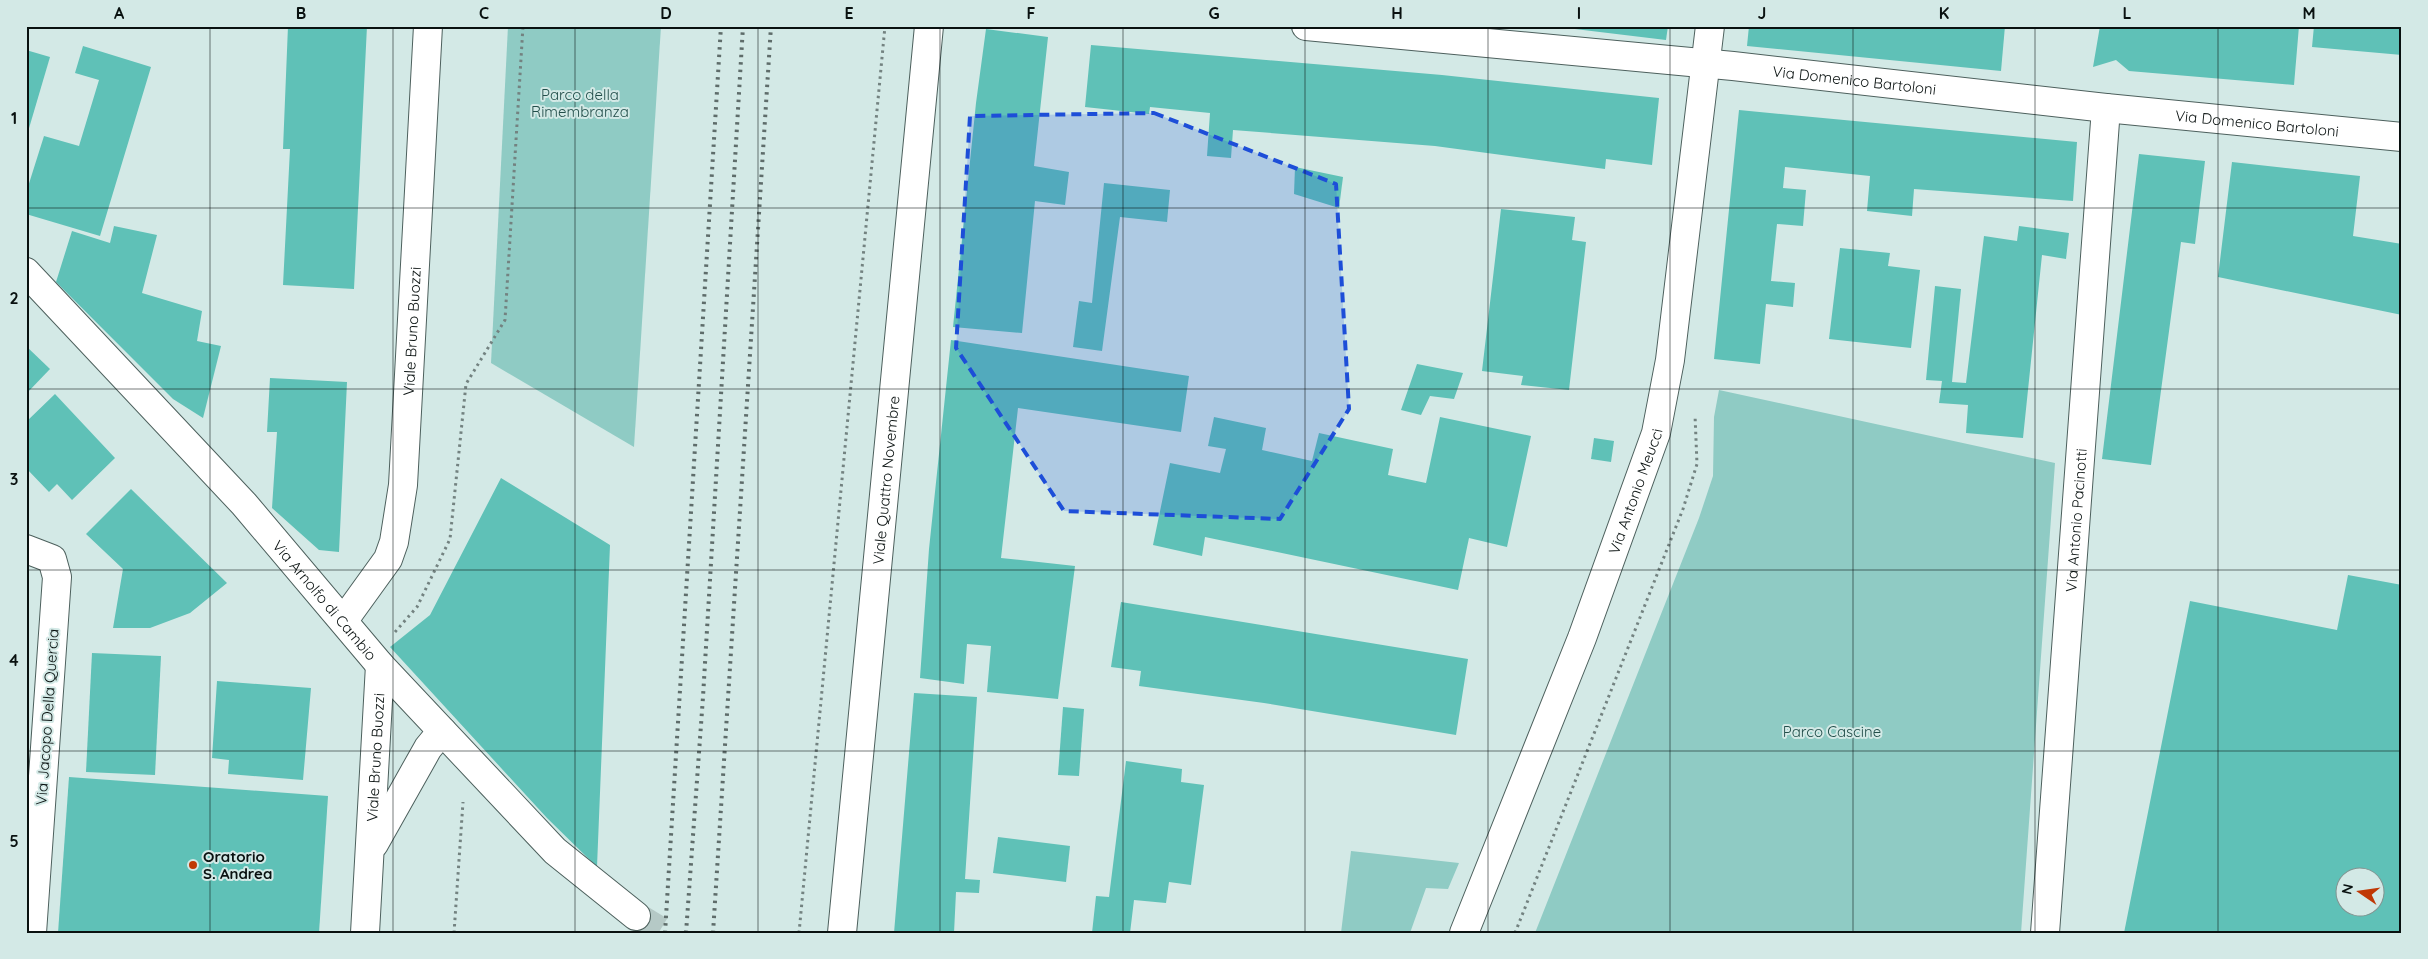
<svg xmlns="http://www.w3.org/2000/svg" width="2428" height="959" font-family="Quicksand,sans-serif">
  <style>
    .green { fill: #8fcbc4 }
    .building { fill: #5fc1b7; fill-rule: evenodd }
    .lines { fill: none; stroke-linecap: round; stroke-linejoin: round }
    .minor-tunnel { stroke: #b5c9c6; stroke-width: 28; stroke-dasharray: 28 14; stroke-linecap: butt }
    .minor-casing { stroke: #4d605d; stroke-width: 30 }
    .path { stroke: #738280; stroke-width: 3; stroke-dasharray: 2.5 4; stroke-linecap: butt }
    .minor { stroke: #fff; stroke-width: 28 }
    .rail { stroke: #5e6c6a; stroke-width: 4; stroke-dasharray: 2.5 5; stroke-linecap: butt }
    .marked { fill: #1d4ed8; fill-opacity: 0.2; stroke: #1d4ed8; stroke-width: 4; stroke-dasharray: 10 6; stroke-linejoin: round }
    .grid { fill: none; stroke: #091110; stroke-width: 1; stroke-opacity: 0.55 }
    .poi-dot { fill: #c03805; stroke: #d3e9e6; stroke-width: 2 }
    .labels { text-anchor: middle; dominant-baseline: central; stroke-width: 4; stroke-linejoin: round; paint-order: stroke }
    .street-label { font-size: 15px; fill: #091110; stroke: #d3e9e6 }
    .park-label { font-size: 15px; fill: #224e4a; stroke: #d3e9e6 }
    .poi-label { font-size: 15px; font-weight: bold; fill: #091110; stroke: #d3e9e6; text-anchor: start }
    .neatline { fill: none; stroke: #091110; stroke-width: 2 }
    .grid-label { font-size: 16px; text-anchor: middle; font-weight: bold; fill: #091110 }
  </style>
  <rect width="100%" height="100%" fill="#d3e9e6"/>
  <g class="green">
    <polygon points="508,26 661,26 634,447 491,363"/>
    <polygon points="1719,390 2055,463 2021,933 1535,933 1699,518 1713,476 1714,417"/>
    <polygon points="1351,851 1459,863 1448,889 1426,888 1410,933 1341,933"/>
  </g>
  <g class="building">
    <polygon points="288,26 367,26 354,289 283,285 290,149 283,149"/>
    <polygon points="1550,26 1668,26 1666,40"/>
    <polygon points="1749,26 2005,26 2001,71 1747,46"/>
    <polygon points="2100,26 2299,26 2294,85 2129,71 2116,60 2093,67"/>
    <polygon points="2314,26 2402,26 2402,55 2312,47"/>
    <polygon points="986,29 1048,37 1034,166 1069,172 1065,205 1035,201 1022,333 953,327 976,103"/>
    <polygon points="1091,45 1442,75 1659,98 1652,165 1606,159 1605,169 1435,146 1233,130 1231,158 1207,156 1210,113 1150,107 1149,114 1085,107"/>
    <polygon points="83,46 151,67 100,236 26,214 26,193 44,136 79,146 99,80 75,73"/>
    <polygon points="26,50 50,57 27,135 26,135"/>
    <polygon points="1739,110 2077,142 2073,201 1914,189 1912,216 1867,211 1870,176 1785,167 1783,188 1806,190 1803,226 1777,224 1771,281 1795,283 1793,307 1766,304 1760,364 1714,359"/>
    <polygon points="2139,154 2205,161 2195,244 2181,242 2151,465 2102,459"/>
    <polygon points="2232,162 2360,176 2353,236 2402,244 2402,315 2218,277"/>
    <polygon points="1295,167 1343,177 1339,208 1294,194"/>
    <polygon points="1104,183 1170,190 1167,222 1120,217 1102,351 1073,347 1079,301 1092,303"/>
    <polygon points="1501,209 1575,217 1572,240 1586,242 1569,390 1521,385 1523,376 1482,371"/>
    <polygon points="114,226 157,235 142,293 202,311 197,341 221,346 203,418 173,399 56,282 72,231 110,243"/>
    <polygon points="2019,226 2069,233 2066,259 2042,255 2023,438 1966,433 1968,405 1939,403 1942,381 1926,380 1935,286 1961,289 1952,382 1966,383 1984,236 2017,241"/>
    <polygon points="1840,248 1890,253 1888,266 1920,270 1911,348 1829,339"/>
    <polygon points="951,340 1189,376 1181,432 1018,408 1001,558 1075,566 1058,699 987,692 991,646 967,644 964,684 920,678 929,549"/>
    <polygon points="26,346 50,369 26,394"/>
    <polygon points="1417,364 1463,373 1454,399 1430,396 1421,415 1401,410"/>
    <polygon points="270,378 347,382 339,552 319,550 272,508 277,432 267,432"/>
    <polygon points="55,394 115,458 72,500 57,484 49,492 26,468 26,422"/>
    <polygon points="1214,417 1266,428 1262,450 1312,461 1319,433 1393,449 1388,475 1426,483 1440,417 1531,436 1507,547 1469,538 1458,590 1205,537 1202,556 1153,545 1170,463 1220,473 1226,449 1208,446"/>
    <polygon points="1594,438 1614,441 1611,462 1591,459"/>
    <polygon points="501,478 610,545 597,867 547,818 390,647 430,615"/>
    <polygon points="131,489 227,583 190,613 150,628 113,628 123,569 86,534"/>
    <path d="M2348,575L2402,585V933H2124L2190,601L2337,630ZM2346,876H2376V906H2346Z"/>
    <polygon points="1121,602 1468,659 1456,735 1264,703 1139,686 1141,671 1111,667"/>
    <polygon points="92,653 161,656 155,775 86,772"/>
    <polygon points="217,681 311,688 303,780 228,774 229,760 212,758"/>
    <polygon points="914,693 977,697 965,879 980,880 979,893 956,892 954,933 894,933"/>
    <polygon points="1063,707 1084,709 1079,776 1058,775"/>
    <polygon points="1126,761 1182,769 1181,782 1204,785 1191,885 1169,882 1166,903 1134,900 1130,933 1092,933 1096,896 1109,897"/>
    <polygon points="69,777 328,796 319,933 58,933"/>
    <polygon points="998,837 1070,846 1066,882 993,873"/>
  </g>
  <g class="lines">
    <polyline class="minor-tunnel" points="636,916 664,933"/>
    <defs>
      <g id="minor">
        <path id="s1" d="M1306,26L1733,66L2106,108L2402,137"/>
        <path id="s2" d="M26,272L244,504L380,665L555,851L636,916"/>
        <polyline points="26,549 52,559 57,577 32,933"/>
        <path id="s3" d="M344,620L388,559L394,542L403,485L428,26"/>
        <polyline points="374,844 428,748 442,731"/>
        <path id="s4" d="M365,933L380,665"/>
        <path id="s5" d="M842,933L929,26"/>
        <path id="s6" d="M1464,933L1582,638L1656,433L1670,360L1710,26"/>
        <path id="s7" d="M2045,933L2106,108"/>
      </g>
    </defs>
    <use href="#minor" class="minor-casing"/>
    <g class="path">
      <polyline points="395,632 417,607 450,539 466,384 505,320 523,26"/>
      <polyline points="454,933 463,802"/>
      <polyline points="799,933 885,26"/>
      <polyline points="1515,933 1683,509 1697,464 1695,415"/>
    </g>
    <use href="#minor" class="minor"/>
    <g class="rail">
      <polyline points="665,933 721,26"/>
      <polyline points="686,933 703,697 743,26"/>
      <polyline points="713,933 771,26"/>
    </g>
  </g>
  <path class="marked" d="M1154,113L1336,184L1349,409L1280,519L1064,511L956,348L970,116Z"/>
  <path class="grid" d="M210,26V933M393,26V933M575,26V933M758,26V933M940,26V933M1123,26V933M1305,26V933M1488,26V933M1670,26V933M1853,26V933M2035,26V933M2218,26V933M26,208H2402M26,389H2402M26,570H2402M26,751H2402"/>
  <circle class="poi-dot" cx="193" cy="865" r="5"/>
  <g class="labels">
    <g class="street-label">
      <text stroke="none"><textPath href="#s1" startOffset="551">Via Domenico Bartoloni</textPath></text>
      <text stroke="none"><textPath href="#s1" startOffset="956">Via Domenico Bartoloni</textPath></text>
      <text stroke="none"><textPath href="#s3" startOffset="305">Viale Bruno Buozzi</textPath></text>
      <text stroke="none"><textPath href="#s5" startOffset="455">Viale Quattro Novembre</textPath></text>
      <text stroke="none"><textPath href="#s6" startOffset="474">Via Antonio Meucci</textPath></text>
      <text stroke="none"><textPath href="#s7" startOffset="414">Via Antonio Pacinotti</textPath></text>
      <text stroke="none"><textPath href="#s2" startOffset="444">Via Arnolfo di Cambio</textPath></text>
      <text transform="translate(47 717) rotate(-86)">Via Jacopo Della Quercia</text>
      <text stroke="none"><textPath href="#s4" startOffset="176">Viale Bruno Buozzi</textPath></text>
    </g>
    <g class="park-label">
      <text x="580" y="94">Parco della<tspan x="580" dy="17">Rimembranza</tspan></text>
      <text x="1832" y="731">Parco Cascine</text>
    </g>
    <g class="poi-label">
      <text x="203" y="856">Oratorio<tspan x="203" dy="17">S. Andrea</tspan></text>
    </g>
  </g>
  <rect width="2428" height="959" fill="none" stroke="#d3e9e6" stroke-width="55"/>
  <g transform="translate(2360 892) rotate(283)"><circle r="24" fill="#d3e9e6" stroke="#829390"/>
  <path d="M0-4L9 19L0 12L-9 19Z" fill="#c03805"/>
  <text y="-8" font-size="14" font-weight="bold" text-anchor="middle" fill="#091110">N</text>
  </g>
  <rect x="28" y="28" width="2372" height="904" class="neatline"/>
  <g class="grid-label">
    <text x="119" y="19">A</text>
    <text x="301" y="19">B</text>
    <text x="484" y="19">C</text>
    <text x="666" y="19">D</text>
    <text x="849" y="19">E</text>
    <text x="1031" y="19">F</text>
    <text x="1214" y="19">G</text>
    <text x="1397" y="19">H</text>
    <text x="1579" y="19">I</text>
    <text x="1762" y="19">J</text>
    <text x="1944" y="19">K</text>
    <text x="2127" y="19">L</text>
    <text x="2309" y="19">M</text>
    <text x="14" y="124">1</text>
    <text x="14" y="304">2</text>
    <text x="14" y="485">3</text>
    <text x="14" y="666">4</text>
    <text x="14" y="847">5</text>
  </g>
</svg>
